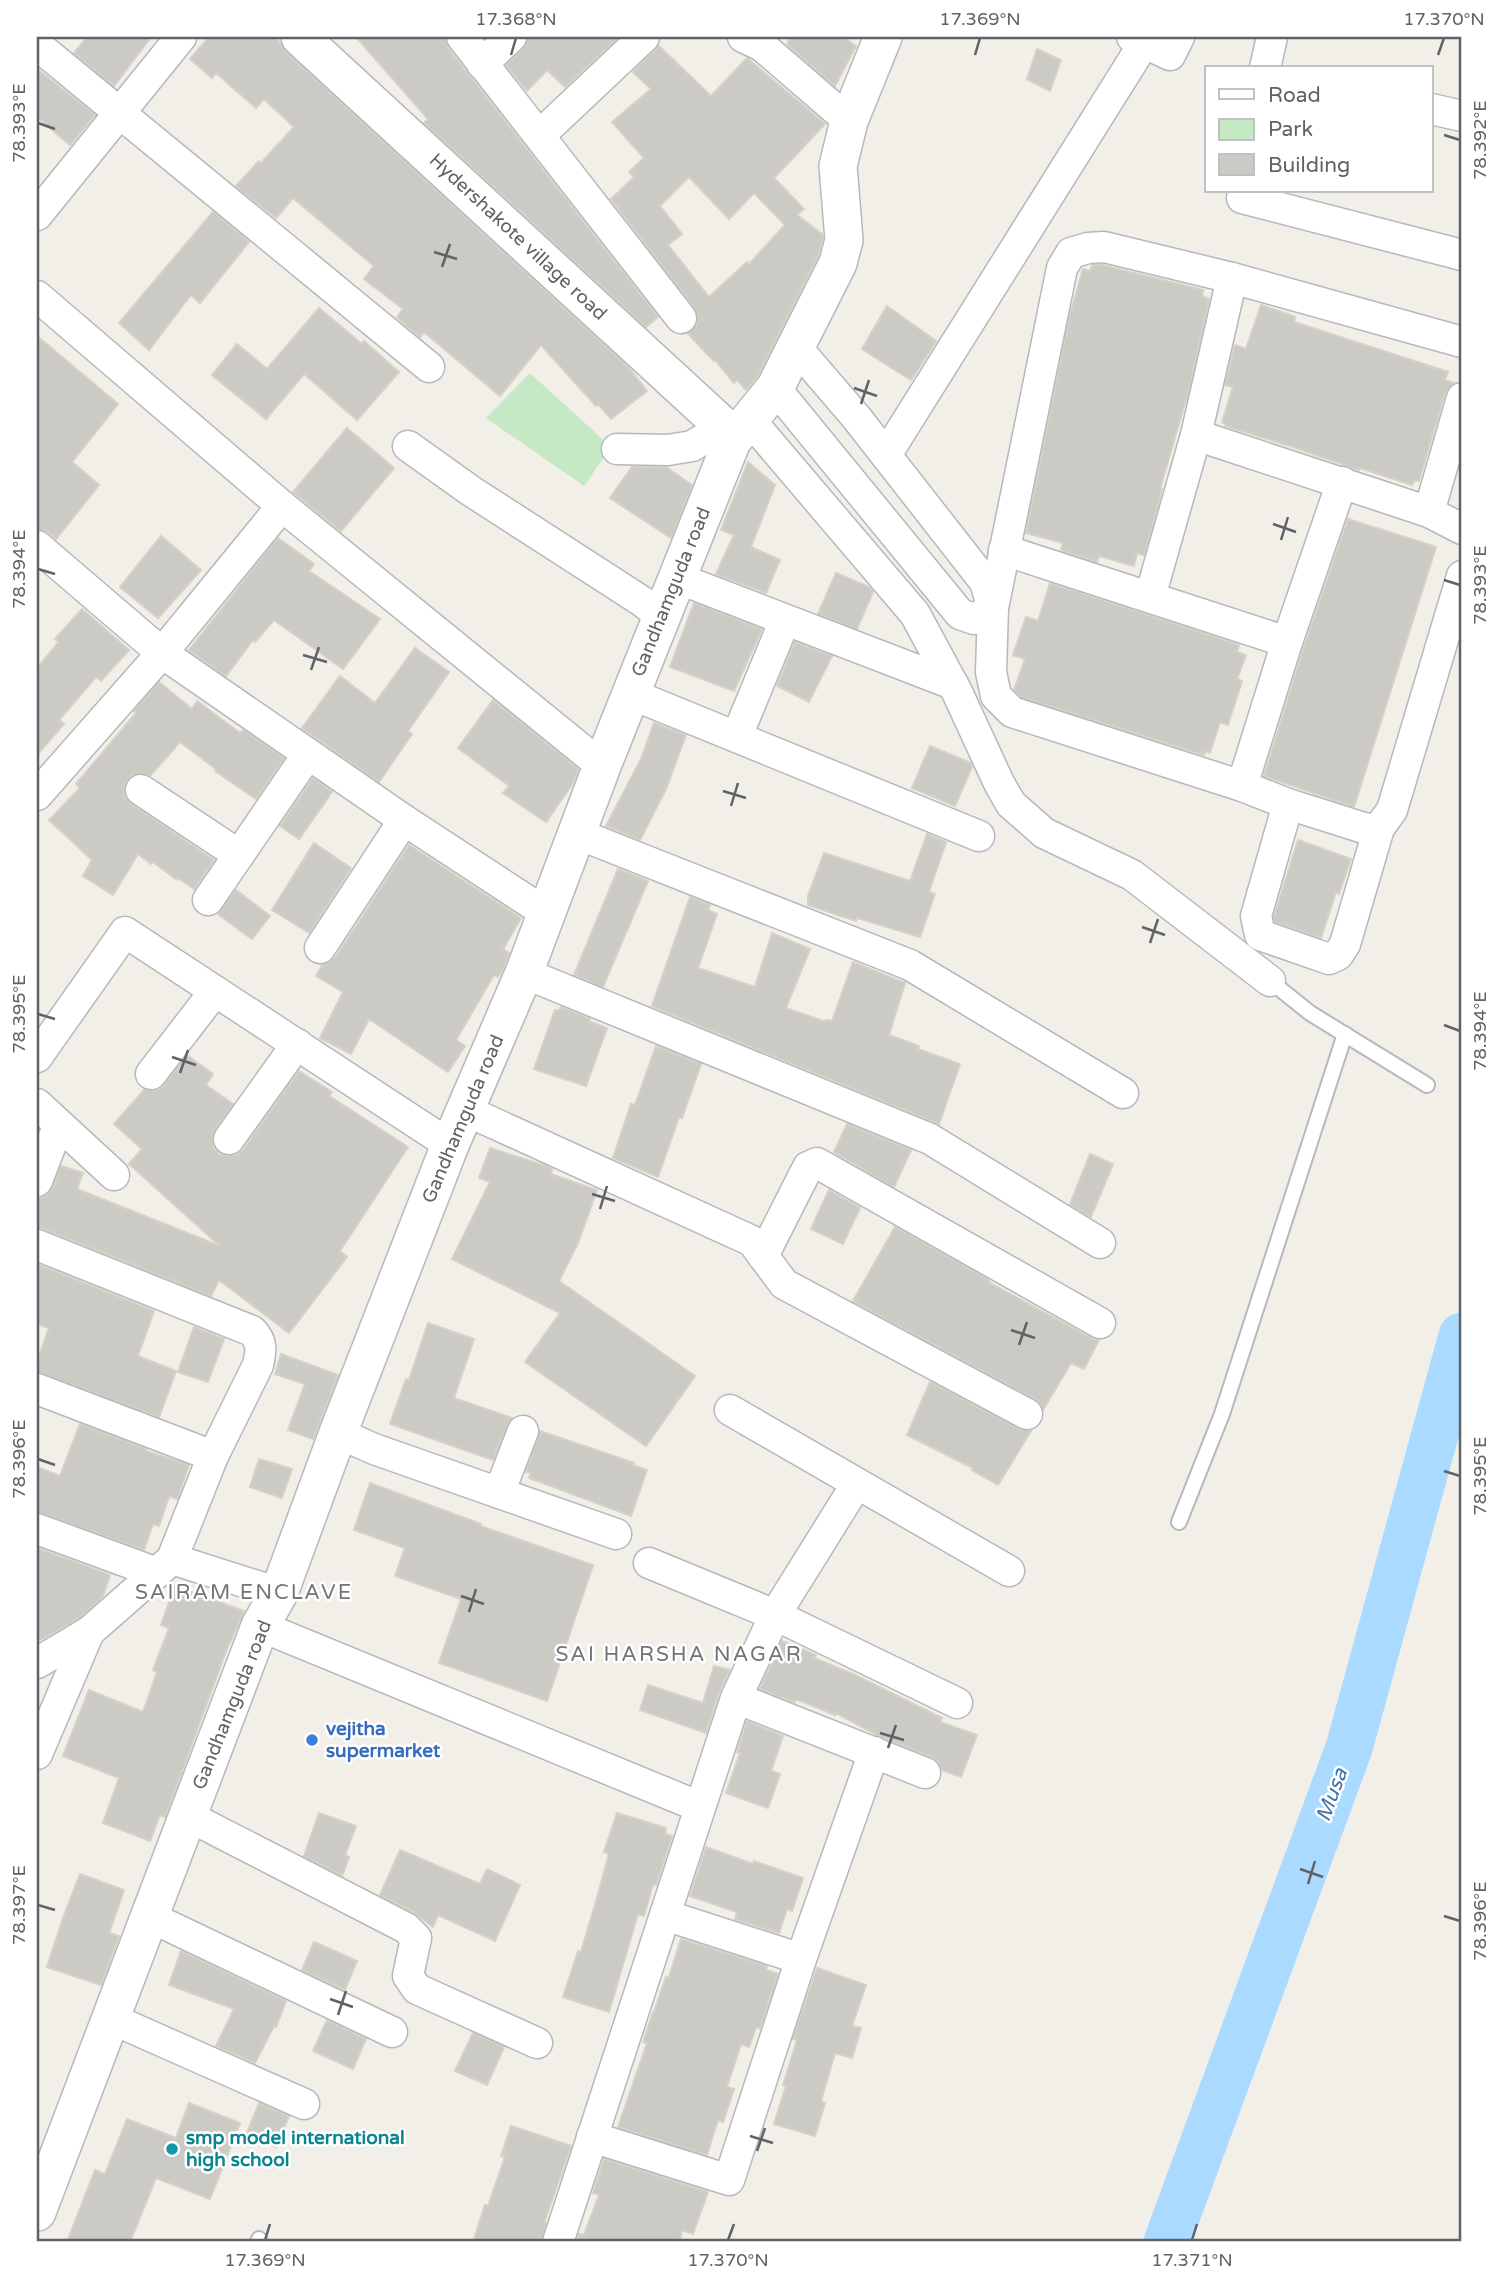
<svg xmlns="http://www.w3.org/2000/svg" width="1499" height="2279" font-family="'Varela Round',sans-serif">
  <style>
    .green { fill: #c5e8c5 }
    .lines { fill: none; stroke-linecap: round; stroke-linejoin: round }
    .river { stroke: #aadaff; stroke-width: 47 }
    .building { fill: #cccac5; stroke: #d6d1c6; stroke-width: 2; fill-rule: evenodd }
    .service-casing { stroke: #b5b8bc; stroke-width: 18 }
    .minor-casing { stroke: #b5b8bc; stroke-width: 33 }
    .tertiary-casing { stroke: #b5b8bc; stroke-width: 40 }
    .service { stroke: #fff; stroke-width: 14 }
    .minor { stroke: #fff; stroke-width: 30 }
    .tertiary { stroke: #fff; stroke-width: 37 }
    .ticks { fill: none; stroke: #5f6368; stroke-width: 2.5 }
    .shop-dot { fill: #3f7fe0; stroke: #fff; stroke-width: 2.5 }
    .culture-dot { fill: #0f9aa8; stroke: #fff; stroke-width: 2.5 }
    .labels { text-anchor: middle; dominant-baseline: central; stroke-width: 5; stroke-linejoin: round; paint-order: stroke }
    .street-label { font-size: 19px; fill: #5f6368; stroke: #fff }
    .shop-label { font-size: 19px; font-weight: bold; fill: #366cbe; stroke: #fff; text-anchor: start }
    .culture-label { font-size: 19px; font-weight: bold; fill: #0d838f; stroke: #fff; text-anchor: start }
    .neighbourhood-label { font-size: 21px; letter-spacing: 2px; fill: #70757a; stroke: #fff }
    .water-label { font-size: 21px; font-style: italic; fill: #4174aa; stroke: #fff }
    .neatline { fill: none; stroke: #5f6368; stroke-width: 2.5 }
    .ticks-label { font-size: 18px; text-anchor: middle; fill: #5f6368 }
  </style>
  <rect width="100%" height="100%" fill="#f1efe8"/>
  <polygon class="green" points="530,373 611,447 584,486 486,418"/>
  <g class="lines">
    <polyline class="river" points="1167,2242 1349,1748 1462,1336"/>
  </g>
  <g class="building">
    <polygon points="87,37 151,37 114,86 74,53"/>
    <polygon points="209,37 276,37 286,52 628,367 647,391 611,419 598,404 596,406 541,345 500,396 424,332 420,337 397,317 403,309 364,279 374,266 293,198 276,218 236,186 259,161 261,163 294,127 264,99 256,108 216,73 212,78 190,59"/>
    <polygon points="356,37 445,37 448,48 469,75 658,317 646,327 424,123 428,119"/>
    <polygon points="528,37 619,37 565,87 547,70 527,91 506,65 523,49"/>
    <polygon points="791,37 843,37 856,46 835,86 787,44"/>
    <path d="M659,46L711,96L747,58L825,124L774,178L804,209L797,215L822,234L823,238L818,256L757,377L746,390L737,380L734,383L715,360L714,361L688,334L697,324L698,316L695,308L611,199L634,177L629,172L644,158L612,122L651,89L633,72ZM689,177L729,219L754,193L785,225L749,264L747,262L709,297L668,245L682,234L660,206Z"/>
    <polygon points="1037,49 1061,60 1050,91 1027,79"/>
    <polygon points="37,69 95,115 70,145 37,117"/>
    <polygon points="213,212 249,242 200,303 191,295 149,350 119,323"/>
    <polygon points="1092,265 1102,265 1203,290 1202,296 1209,299 1189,389 1160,489 1162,489 1153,523 1144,555 1137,553 1134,566 1099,556 1097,562 1061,550 1063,543 1026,533 1069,319 1083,269 1090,271"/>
    <polygon points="1261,305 1295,317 1294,322 1448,372 1445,380 1454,383 1445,393 1419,481 1415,480 1412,485 1360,468 1359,470 1296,448 1225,426 1226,424 1222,422 1233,387 1225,385 1235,345 1246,349"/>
    <polygon points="887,306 936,341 911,380 862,349"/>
    <polygon points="319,308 362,344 364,341 399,372 357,420 304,374 266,419 212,375 237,344 267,369"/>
    <polygon points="37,336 118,404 72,462 99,485 56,539 48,532 37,529"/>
    <polygon points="347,428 394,468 341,531 293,492"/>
    <polygon points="748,462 775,485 751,547 780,560 766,593 716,574 734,535 721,530"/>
    <polygon points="632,467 666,467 692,485 671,538 610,498"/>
    <polygon points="1348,519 1436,547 1354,807 1264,776 1304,647"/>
    <polygon points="161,536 201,570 158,618 120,587"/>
    <polygon points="278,538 314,564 309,571 380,619 343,669 274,620 255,642 253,640 226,676 189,650"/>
    <polygon points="836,573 869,587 873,592 857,629 818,614"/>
    <polygon points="1050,583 1239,645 1237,652 1246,655 1237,679 1242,681 1228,725 1220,722 1210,753 1205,751 1204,755 1021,697 1014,690 1025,659 1013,655 1026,617 1038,621"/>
    <polygon points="694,603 762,629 734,691 670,667"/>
    <polygon points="82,609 129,650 101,681 96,677 59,720 64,724 37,755 37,668 59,642 55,639"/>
    <polygon points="795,642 832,656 809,702 777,686"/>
    <polygon points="415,648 449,672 408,731 412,734 379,782 302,728 340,676 375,703"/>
    <polygon points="159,682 192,709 197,701 240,733 243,730 284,758 256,799 215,771 216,769 180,742 151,775 141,773 133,775 126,781 124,790 125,797 131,804 214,860 194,889 178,878 177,880 153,862 151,864 138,854 113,895 83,876 92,860 49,820 80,788 76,784 136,713 134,711"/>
    <polygon points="493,700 578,769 573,783 546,822 503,793 509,786 458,748"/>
    <polygon points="654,723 686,735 666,789 640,840 606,826 641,759"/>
    <polygon points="930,746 971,763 972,767 955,806 912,788"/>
    <polygon points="313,778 332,792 299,839 280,826"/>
    <polygon points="927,834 946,842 929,892 935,894 920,937 857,918 856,921 808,905 808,896 824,853 910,881"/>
    <polygon points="1298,840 1351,859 1339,894 1336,892 1321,938 1275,922 1274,917"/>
    <polygon points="314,843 351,868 309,933 272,910"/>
    <polygon points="409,845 521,918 503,949 509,953 502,971 498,977 494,975 456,1040 465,1046 448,1072 369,1019 351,1054 320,1038 343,992 316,976 322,965 328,963 335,958"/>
    <polygon points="618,869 648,881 603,987 574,975"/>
    <polygon points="236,890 270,916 252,939 218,914"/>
    <polygon points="690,897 710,905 708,910 717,914 698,968 755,987 772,933 810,949 786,1008 826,1022 826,1020 832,1021 853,962 905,983 889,1035 919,1046 918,1049 960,1064 939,1124 652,1006"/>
    <polygon points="561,1007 590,1019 589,1021 607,1028 586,1086 534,1069 555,1010 559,1011"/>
    <polygon points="656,1046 701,1064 682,1118 679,1117 658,1177 613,1158 631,1104 635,1105"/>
    <polygon points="187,1055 213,1074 206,1085 233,1104 215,1129 212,1137 213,1147 219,1154 228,1156 237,1155 243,1150 299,1071 332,1092 329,1096 408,1147 340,1251 347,1257 289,1333 219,1280 211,1296 44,1229 37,1228 38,1198 47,1195 53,1188 61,1166 83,1173 77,1189 220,1246 129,1164 142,1149 114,1124 144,1090 157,1090 164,1085"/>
    <polygon points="847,1124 911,1150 894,1187 834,1152"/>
    <polygon points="490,1148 546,1166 552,1169 551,1174 597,1190 578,1243 559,1281 695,1376 646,1446 525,1362 560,1313 452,1259 490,1182 479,1178"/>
    <polygon points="1090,1154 1113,1164 1091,1217 1070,1204"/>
    <polygon points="829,1190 860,1208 843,1244 811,1229"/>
    <polygon points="895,1227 989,1280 988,1282 1091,1338 1099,1340 1084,1369 1071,1363 1043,1410 1041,1404 1035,1399 853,1301"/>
    <polygon points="37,1264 154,1311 138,1356 176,1371 159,1417 37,1372 37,1362 49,1328 37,1324"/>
    <polygon points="428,1323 474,1339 454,1398 512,1418 507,1425 493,1460 390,1424 406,1379 409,1380"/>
    <polygon points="194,1327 224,1339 208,1382 178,1372"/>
    <polygon points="281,1354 338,1375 313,1439 288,1430 305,1384 275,1374"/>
    <polygon points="930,1382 1019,1429 1031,1431 998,1485 972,1470 973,1468 907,1435"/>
    <polygon points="80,1424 146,1449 146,1451 189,1465 177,1499 169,1496 159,1526 153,1524 144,1550 37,1512 37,1467 60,1476"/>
    <polygon points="540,1431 634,1463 632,1465 647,1470 631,1516 529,1478 531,1473 526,1472"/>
    <polygon points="259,1459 292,1469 282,1498 250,1487"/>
    <polygon points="370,1483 481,1524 480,1526 593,1565 547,1701 439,1663 461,1599 395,1576 405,1548 354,1530"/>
    <polygon points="37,1548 110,1575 103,1596 79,1618 42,1639 37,1640"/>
    <polygon points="175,1586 244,1611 227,1649 165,1817 160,1815 150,1841 103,1823 119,1778 63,1756 89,1690 143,1712 157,1672 153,1670 169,1628 161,1625"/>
    <polygon points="782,1641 816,1655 814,1658 853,1674 942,1718 940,1722 977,1735 961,1777 942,1770 938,1762 931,1757 877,1735 836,1713 835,1715 796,1699 795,1702 760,1689"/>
    <polygon points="714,1666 730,1670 719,1692 706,1733 640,1710 648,1685 703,1703"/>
    <polygon points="747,1721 783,1736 771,1771 780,1774 768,1808 726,1793 740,1753 737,1752"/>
    <polygon points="319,1813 356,1826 345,1855 349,1857 342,1876 304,1856"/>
    <polygon points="617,1813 666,1828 665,1834 672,1836 656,1885 653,1884 644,1916 638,1914 609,2012 563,1997 578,1951 581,1952 596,1901 609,1854 604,1852"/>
    <polygon points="706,1847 753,1864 754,1861 803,1878 792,1911 787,1909 779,1933 735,1919 737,1912 690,1896"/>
    <polygon points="400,1850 480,1884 487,1869 520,1885 495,1941 438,1915 433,1927 414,1912 380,1895"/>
    <polygon points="80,1874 124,1890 109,1933 119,1936 101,1985 47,1967 63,1918"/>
    <polygon points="681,1939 767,1966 766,1970 778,1974 760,2028 756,2027 749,2047 741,2044 727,2087 734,2089 723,2122 718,2120 707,2155 618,2127 647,2043 643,2042 653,2012 654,2012 666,1977 669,1977"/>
    <polygon points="314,1942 357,1961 345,1990 302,1970"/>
    <polygon points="181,1951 286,2001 276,2027 274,2026 255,2063 216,2046 234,2009 169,1985"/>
    <polygon points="817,1968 866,1985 852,2026 861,2028 852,2058 835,2053 821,2101 825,2103 815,2136 774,2124 786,2086 783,2085 797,2040 793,2039"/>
    <polygon points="327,2020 366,2039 353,2069 313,2051"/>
    <polygon points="473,2033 504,2047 487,2085 455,2071"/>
    <polygon points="189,2103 240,2123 210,2199 156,2178 130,2242 67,2242 95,2170 105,2174 127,2119 176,2138"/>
    <polygon points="259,2103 289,2116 276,2147 246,2135"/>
    <polygon points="511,2126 571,2146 544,2223 546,2223 541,2242 473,2242 485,2205 488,2206 505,2157 501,2156"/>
    <polygon points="604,2159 708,2192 693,2234 682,2230 680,2242 576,2242 579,2234 584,2235 599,2195 593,2193"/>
  </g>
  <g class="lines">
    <defs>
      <g id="service">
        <polyline points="1270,981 1310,1013 1427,1085"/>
        <polyline points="1179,1522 1222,1414 1345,1034"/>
        <polyline points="258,2242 259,2239"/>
      </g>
      <g id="minor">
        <polyline points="462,37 681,318"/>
        <polyline points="743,37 762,46 849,121"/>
        <polyline points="1132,37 1170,55 1179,37"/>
        <polyline points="37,45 429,367"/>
        <polyline points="482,64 511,37"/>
        <polyline points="1265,68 1272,37"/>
        <polyline points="1431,109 1462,116"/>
        <polyline points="540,135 644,37"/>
        <polyline points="1243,191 1242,198 1462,255"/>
        <polyline points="37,215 181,37"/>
        <polyline points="37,296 282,506 602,766"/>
        <polyline points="1462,342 1232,278 1104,247 1088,248 1071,253 1062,268 993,608 991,672 996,696 1012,712 1242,786 1288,804 1367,829 1379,828 1392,810 1462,576"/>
        <polyline points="775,388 960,614 974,619 993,608 985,582 856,417 796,347"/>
        <polyline points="750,420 915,614 957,692 999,783 1011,804 1044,833 1132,875 1270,981"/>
        <polyline points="1196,435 1429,512 1462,529"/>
        <polyline points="408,446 471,491 643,602 662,617"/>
        <polyline points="617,449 668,450 692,446 724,427"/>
        <polyline points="886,455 1144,43"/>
        <polyline points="1429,512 1462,398"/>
        <polyline points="37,546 162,653 404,820 546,913"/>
        <polyline points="1004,550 1287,642"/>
        <polyline points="677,578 953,684"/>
        <polyline points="1150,597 1196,435 1232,278"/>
        <polyline points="631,694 979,836"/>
        <polyline points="737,736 785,620"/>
        <polyline points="1242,786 1287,642 1342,482"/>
        <polyline points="141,790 239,855"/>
        <polyline points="37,795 162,653 282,506"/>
        <polyline points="1288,804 1256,916 1260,935 1329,959 1338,955 1345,944 1379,828"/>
        <polyline points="578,834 910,965 1123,1093"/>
        <polyline points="208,900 308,754"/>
        <polyline points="320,948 404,820"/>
        <polyline points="524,973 930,1139 1100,1243"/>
        <polyline points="37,1057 125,932 450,1145"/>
        <polyline points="151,1074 215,991"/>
        <polyline points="37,1104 114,1175"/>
        <polyline points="465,1110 752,1241 784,1284 1027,1414"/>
        <polyline points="229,1139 297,1044"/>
        <polyline points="37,1181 58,1126"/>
        <path d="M37,1245L252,1331C263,1342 261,1351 258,1365L213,1456L172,1559L89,1632L37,1663"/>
        <polyline points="763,1256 808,1167 817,1163 1100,1323"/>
        <polyline points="37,1389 213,1456"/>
        <polyline points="730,1410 1009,1571"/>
        <polyline points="338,1433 374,1449 616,1534"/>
        <polyline points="499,1493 523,1431"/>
        <polyline points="37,1529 157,1573"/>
        <polyline points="172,1559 279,1593"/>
        <polyline points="649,1563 775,1615 957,1703"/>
        <polyline points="260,1626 700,1807"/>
        <polyline points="736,1698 925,1773"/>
        <polyline points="37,1754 89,1632"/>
        <polyline points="188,1816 406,1928 416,1938 408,1976 417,1989 537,2043"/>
        <polyline points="665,1915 801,1959"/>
        <polyline points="148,1916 392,2032"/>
        <polyline points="112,2019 304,2104"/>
        <polyline points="592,2137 729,2180 801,1959 874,1752"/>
        <polyline points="558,2242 736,1698 775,1615 856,1485"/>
      </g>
      <g id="tertiary">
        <polyline points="300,37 724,427 732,441"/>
        <polyline points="37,2212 260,1626 279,1593 338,1433 450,1145 524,973 602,766 732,441 775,388 838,263 844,240 838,166 849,121 883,37"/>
      </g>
    </defs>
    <use href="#service" class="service-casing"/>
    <use href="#minor" class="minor-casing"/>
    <use href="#tertiary" class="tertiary-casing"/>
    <use href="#service" class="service"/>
    <use href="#minor" class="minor"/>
    <use href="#tertiary" class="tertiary"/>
  </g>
  <path class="ticks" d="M511,55L516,38M975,55L980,38M1438,55L1444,38M38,123L55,129M1444,135L1460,140M434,252L457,259M442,267L450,244M854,388L877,396M861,404L869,380M1273,524L1296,532M1281,540L1288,517M38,569L55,574M1444,580L1460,585M303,655L327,662M311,670L319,647M723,791L746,798M731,806L738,783M1142,927L1165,935M1150,943L1158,919M38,1014L55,1019M1444,1025L1460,1031M172,1057L196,1065M180,1073L188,1050M592,1194L615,1201M600,1209L607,1186M1011,1330L1035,1338M1019,1345L1027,1322M38,1459L55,1465M1444,1471L1460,1476M461,1596L484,1604M469,1612L476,1589M880,1733L904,1740M888,1748L896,1725M1300,1869L1323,1877M1308,1884L1315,1861M38,1905L55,1910M1444,1916L1460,1921M330,1999L353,2007M338,2015L346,1991M750,2136L773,2143M757,2151L765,2128M265,2240L270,2224M728,2240L734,2224M1192,2240L1197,2224"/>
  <circle class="shop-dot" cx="312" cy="1740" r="7"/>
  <circle class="culture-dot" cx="172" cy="2149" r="7"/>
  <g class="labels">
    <g class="street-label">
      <text transform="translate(518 237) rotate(43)">Hydershakote village road</text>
      <text transform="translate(671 592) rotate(-68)">Gandhamguda road</text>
      <text transform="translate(463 1119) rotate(-67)">Gandhamguda road</text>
      <text transform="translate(232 1705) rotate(-68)">Gandhamguda road</text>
    </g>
    <g class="shop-label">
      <text x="326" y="1729">vejitha<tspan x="326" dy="22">supermarket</tspan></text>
    </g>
    <g class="culture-label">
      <text x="186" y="2138">smp model international<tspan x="186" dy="22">high school</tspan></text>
    </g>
    <g class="neighbourhood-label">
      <text x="244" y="1592">SAIRAM ENCLAVE</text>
      <text x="679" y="1654">SAI HARSHA NAGAR</text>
    </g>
    <g class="water-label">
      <text transform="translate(1332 1795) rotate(-70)">Musa</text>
    </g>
  </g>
  <rect width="1499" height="2279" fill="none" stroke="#ffffff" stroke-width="77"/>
  <rect x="1205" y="66" width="228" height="126" fill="#ffffff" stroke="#bfc1c3" stroke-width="2"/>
  <rect x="1219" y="89" width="35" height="10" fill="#ffffff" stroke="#bfc1c3" stroke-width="2"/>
  <text x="1268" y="102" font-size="21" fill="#5f6368">Road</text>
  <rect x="1219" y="119" width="35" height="21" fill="#c5e8c5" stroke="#bfc1c3" stroke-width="2"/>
  <text x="1268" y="136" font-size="21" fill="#5f6368">Park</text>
  <rect x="1219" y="154" width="35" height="21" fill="#cccac5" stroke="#bfc1c3" stroke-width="2"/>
  <text x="1268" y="172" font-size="21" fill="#5f6368">Building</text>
  <rect x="38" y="38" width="1422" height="2202" class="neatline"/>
  <g class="ticks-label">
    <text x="516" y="25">17.368°N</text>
    <text x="980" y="25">17.369°N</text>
    <text x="1444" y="25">17.370°N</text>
    <text transform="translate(19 123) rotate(-90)" y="6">78.393°E</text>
    <text transform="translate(1480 140) rotate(-90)" y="6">78.392°E</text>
    <text transform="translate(19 569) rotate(-90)" y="6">78.394°E</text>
    <text transform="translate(1480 585) rotate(-90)" y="6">78.393°E</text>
    <text transform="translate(19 1014) rotate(-90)" y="6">78.395°E</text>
    <text transform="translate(1480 1031) rotate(-90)" y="6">78.394°E</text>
    <text transform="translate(19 1459) rotate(-90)" y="6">78.396°E</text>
    <text transform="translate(1480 1476) rotate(-90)" y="6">78.395°E</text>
    <text transform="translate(19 1905) rotate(-90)" y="6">78.397°E</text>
    <text transform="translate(1480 1921) rotate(-90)" y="6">78.396°E</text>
    <text x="265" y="2266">17.369°N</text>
    <text x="728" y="2266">17.370°N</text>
    <text x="1192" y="2266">17.371°N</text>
  </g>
</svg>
